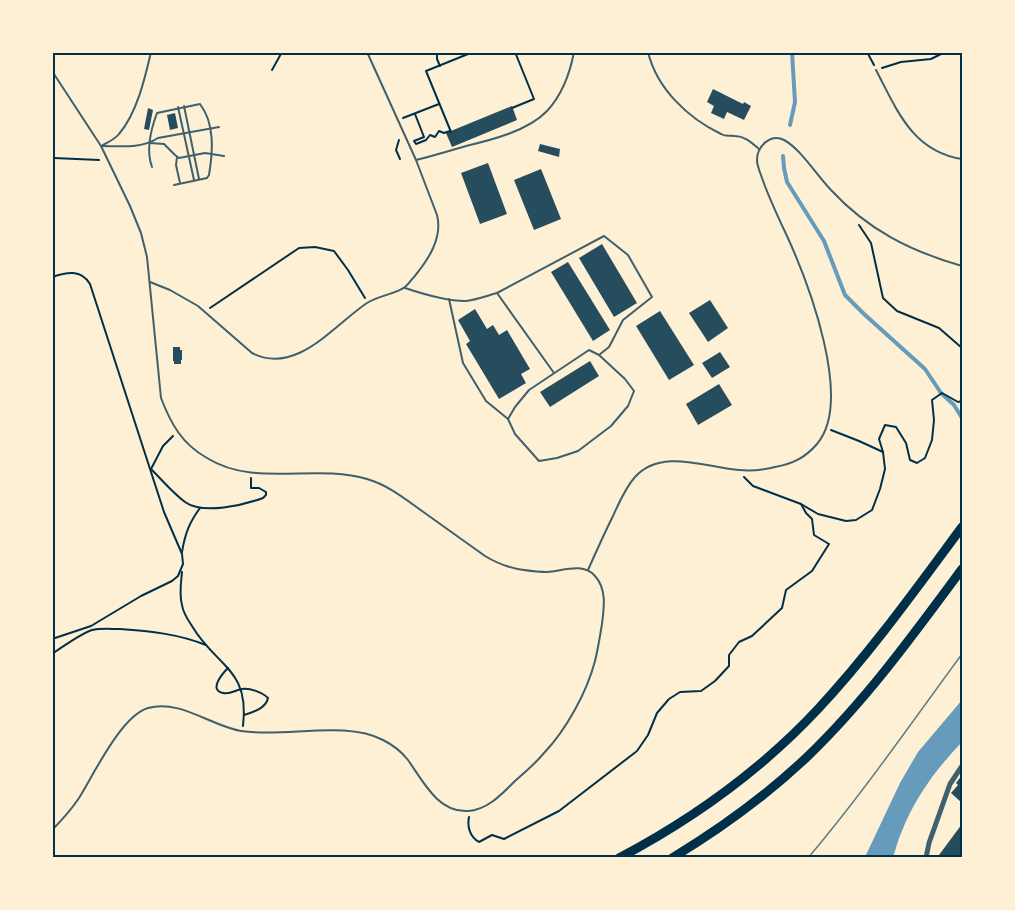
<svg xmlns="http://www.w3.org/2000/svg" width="1015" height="910" font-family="Montserrat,sans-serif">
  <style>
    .water { fill: #669bbc }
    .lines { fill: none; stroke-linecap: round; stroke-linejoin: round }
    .stream { stroke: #669bbc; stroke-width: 4 }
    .building { fill: #264d5e }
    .path { stroke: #003049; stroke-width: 2 }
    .service { stroke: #3f606c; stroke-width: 2 }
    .minor { stroke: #3f606c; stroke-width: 5 }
    .motorway { stroke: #003049; stroke-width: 9 }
    .tram { stroke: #657d81; stroke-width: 1.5 }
    .neatline { fill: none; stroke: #003049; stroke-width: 2 }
  </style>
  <rect width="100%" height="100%" fill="#fdf0d5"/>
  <path class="water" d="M962,700V742C938,767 915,797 902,831C898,839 896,849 893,857H865L900,783L918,752Z"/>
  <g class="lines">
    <g class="stream">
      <polyline points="790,125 795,102 792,52"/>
      <polyline points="783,156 784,168 787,182 824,241 845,295 864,314 925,369 941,393 954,405 962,418"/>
      <polyline points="52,264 53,264"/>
    </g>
  </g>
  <g class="building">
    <polygon points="713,89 743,104 744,102 751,106 744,120 727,112 724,119 711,113 714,106 707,102"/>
    <polygon points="512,106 517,120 452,147 446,133"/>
    <polygon points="148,108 153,110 149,130 144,129"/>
    <polygon points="175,113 178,128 170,130 167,115"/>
    <polygon points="540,144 560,149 559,157 538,151"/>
    <polygon points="488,163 507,214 480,224 461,173"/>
    <polygon points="541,169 561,219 534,230 514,180"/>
    <polygon points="602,244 637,303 614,317 579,258"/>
    <polygon points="568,262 610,330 593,341 551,272"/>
    <polygon points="710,300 728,328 708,342 689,313"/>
    <polygon points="475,309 487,329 493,325 499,335 507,330 530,369 521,374 526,383 499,399 466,344 470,341 458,320"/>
    <polygon points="660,311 694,365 669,380 636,326"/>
    <polygon points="173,347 180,347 180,350 182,350 182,360 181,360 181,364 174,364 174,361 173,361"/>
    <polygon points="720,352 730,367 712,378 702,363"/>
    <polygon points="590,361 599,376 550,407 540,392"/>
    <polygon points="719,384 732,405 698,425 686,404"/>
    <polygon points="962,775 962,803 951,793 958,785 956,783"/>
    <polygon points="962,824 962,858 942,858 939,855"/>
  </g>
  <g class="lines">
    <g class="path">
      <polyline points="437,52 437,59 440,66"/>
      <polyline points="867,52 874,65"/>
      <polyline points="882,68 901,62 931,59 945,52"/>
      <polyline points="272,70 282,52"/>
      <polyline points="512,108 534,99 515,52"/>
      <polyline points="415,114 424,137 414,141 416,144 426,140 430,135 435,137 439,131 444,133 450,131"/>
      <polyline points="403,118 439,104"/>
      <polyline points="451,132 426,71 473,52"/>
      <polyline points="399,140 396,150 400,159"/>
      <polyline points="54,158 99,160"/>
      <polyline points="859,225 871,243 883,298 897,311 939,328 962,348"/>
      <path d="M52,277C67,272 81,269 90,284L164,512L182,554L183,564L178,576L172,581L141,596L91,626L52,639"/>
      <polyline points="210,308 299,248 315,247 334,251 348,270 365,298"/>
      <polyline points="831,430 859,441 883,452"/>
      <path d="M173,436L163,446L151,469C162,480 173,493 185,502C203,515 244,505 263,498L266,495V492L259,488H251V478"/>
      <polyline points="744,477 753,486 801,504 818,514 846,521 856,520 872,510 880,489 885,469 883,452 879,439 885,425 896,427 906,443 910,460 917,463 925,458 932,440 934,420 932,400 942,393 958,402 962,401"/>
      <path d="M182,552C185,534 189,523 200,508"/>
      <path d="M182,572C181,583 179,594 182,605C183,613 188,620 192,626C216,667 250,668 243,726"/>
      <path d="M52,654C59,649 84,632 92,630C100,628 111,629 120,629C150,631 178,634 206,645"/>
      <path d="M228,668C223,673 208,690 223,693C230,695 235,690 242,689C250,688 262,692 268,698C266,708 254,712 244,715"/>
      <path d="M469,817C467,827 470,837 479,842L492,835L504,839L559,811L637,751L648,735L657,713L669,699L680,692L701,691L715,681L729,666V655L739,642L752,636L782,608L786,590L812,571L829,544L814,535L812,519L806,513L801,504"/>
    </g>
    <g class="service">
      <path d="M648,52C657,89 688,118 721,134C726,137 730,135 735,136C745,136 752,143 759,149"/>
      <path d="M876,70C897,110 912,151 962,159"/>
      <path d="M52,71L101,146L130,206L141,233L147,257L161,398C171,424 182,444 207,458C255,488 315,463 367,479C388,485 405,499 422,511C443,526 464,541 485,556C498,564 509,568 524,570C531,571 539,572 547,572C563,571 583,562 595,576C607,589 604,608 602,624C600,636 598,649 595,661C587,692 566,730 544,753C535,764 524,773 514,782C502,794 487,810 468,811C438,813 423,781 408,760C401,751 393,745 383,740C345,720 284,738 241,731C211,726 180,699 148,708C121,716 94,774 79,798C71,810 62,820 52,830"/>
      <polyline points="184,106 199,179"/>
      <polyline points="178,107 194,180"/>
      <polyline points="150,143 164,144 175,155 179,158 205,153 224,156"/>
      <path d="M103,145C109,142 115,139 119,134C137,113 145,78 151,52"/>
      <path d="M101,146C120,146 141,149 158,138L219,127"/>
      <polyline points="177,157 176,165 180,183"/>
      <path d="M416,160C433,156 449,151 466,146C491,140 528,131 547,111C561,96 570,73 574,52"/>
      <path d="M152,167C146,151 151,129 157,113L200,104C215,124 213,151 209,175L207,178L174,185"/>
      <path d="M150,282L170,290L198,306L252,353C296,376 334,325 367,303C377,296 396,294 405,287C408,285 411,280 414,277C428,260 443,238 437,215L416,160L367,52"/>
      <path d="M405,288C420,293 448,301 465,301C476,300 486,296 497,293L604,236L628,255L652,297L623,320L609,347L599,355L589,350L529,390L515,407L508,419L515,434L539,461L557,458L578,451L611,426L628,406L634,391L625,379L599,355"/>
      <polyline points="497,293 554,373"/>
      <polyline points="449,299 463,363 486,401 508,419"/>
      <path d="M588,570C596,552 604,534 613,516C619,503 625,488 635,477C661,448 705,467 739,470C750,471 763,470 775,467C792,464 805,458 817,444C854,401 808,282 787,236C778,217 769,198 762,178C760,172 757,166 757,160C757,146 771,133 784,140C801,149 817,176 831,190C868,230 910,251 962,266"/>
    </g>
    <polyline class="minor" points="926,858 929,843 950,784 962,766"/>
    <g class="motorway">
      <path d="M619,858C693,819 761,770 818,709C871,652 916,589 962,527"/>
      <path d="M672,858C720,829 767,795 808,756C866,700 914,634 962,569"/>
    </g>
    <path class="tram" d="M808,858C863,793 912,722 962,654"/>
  </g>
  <rect width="1015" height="910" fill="none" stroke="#fdf0d5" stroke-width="108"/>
  <rect x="54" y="54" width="907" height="802" class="neatline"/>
</svg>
